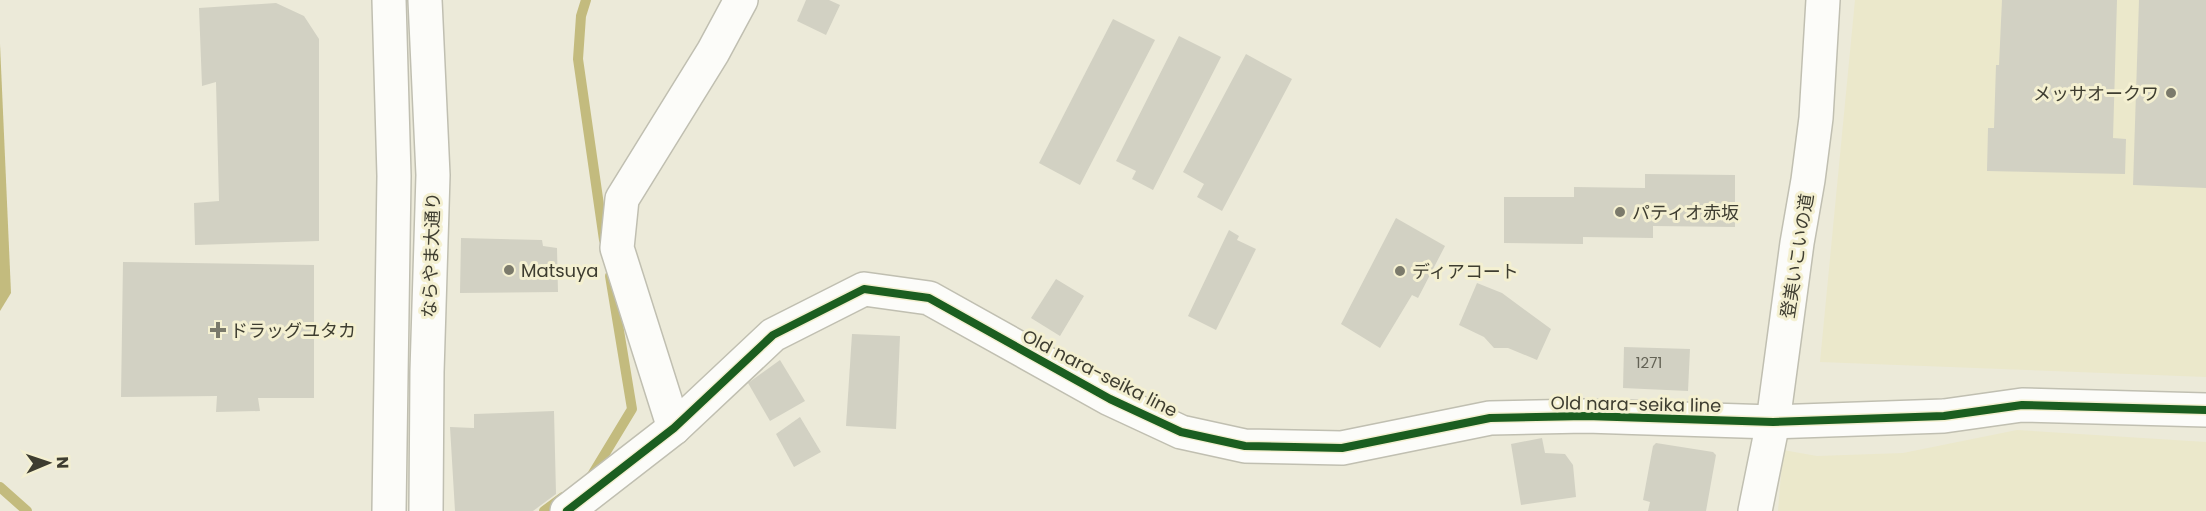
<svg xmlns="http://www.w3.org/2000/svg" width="2206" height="511" font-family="Poppins,'Noto Sans JP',sans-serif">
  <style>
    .built { fill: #ebe8cb }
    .water { fill: #c3bb7e }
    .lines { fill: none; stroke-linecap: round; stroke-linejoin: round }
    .stream { stroke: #c3bb7e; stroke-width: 10 }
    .building { fill: #d2d1c3 }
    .minor-casing { stroke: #c0bfb1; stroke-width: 36 }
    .minor { stroke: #fcfcf9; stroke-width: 33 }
    .cycleway-casing { stroke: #f4f0d1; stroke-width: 11 }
    .cycleway { stroke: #1b5e20; stroke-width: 8 }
    .poi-dot { fill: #7b7a6b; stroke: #f4f0d1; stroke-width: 2 }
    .labels { text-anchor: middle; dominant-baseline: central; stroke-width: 6; stroke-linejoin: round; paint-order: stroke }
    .number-label { font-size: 15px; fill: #636255 }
    .poi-label { font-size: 18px; fill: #3e3d30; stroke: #f4f0d1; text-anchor: start }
    .street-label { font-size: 18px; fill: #3e3d30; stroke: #f4f0d1 }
  </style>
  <rect width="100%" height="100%" fill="#ecead9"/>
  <g class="built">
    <polygon points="1855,0 2206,0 2206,377 1820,362"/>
    <polygon points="2017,430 2206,442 2206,511 1778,511 1783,450 1817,456 1903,453"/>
  </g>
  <polygon class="water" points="0,44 11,293 0,311"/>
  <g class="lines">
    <g class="stream">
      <polyline points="586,0 581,16 578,59 604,240"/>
      <polyline points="592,475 632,409 610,276"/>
      <polyline points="0,487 27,511"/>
      <polyline points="544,511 563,497"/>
    </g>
  </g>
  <g class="building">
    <polygon points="806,0 829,0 840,5 826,35 797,21"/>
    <polygon points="2002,0 2117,0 2113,138 2126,139 2125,174 1987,171 1988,128 1994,128 1996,65 1999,65"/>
    <polygon points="2139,0 2206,0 2206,188 2133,185"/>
    <polygon points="276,3 304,16 319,39 319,241 195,245 194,203 219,201 216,82 202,86 199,8"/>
    <polygon points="1113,19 1155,40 1080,185 1039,163"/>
    <polygon points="1179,36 1221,57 1153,190 1132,179 1136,171 1116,161"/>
    <polygon points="1246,54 1292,79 1222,211 1197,197 1204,184 1183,172"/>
    <polygon points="1645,174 1735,175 1735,227 1653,226 1653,238 1583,237 1583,244 1504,243 1504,197 1574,197 1574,187 1645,188"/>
    <polygon points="1396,218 1445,246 1418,298 1412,295 1380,348 1341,324"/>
    <polygon points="1229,230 1239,236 1237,240 1256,249 1216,330 1188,316"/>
    <polygon points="461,238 542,240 543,246 557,248 558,292 460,293"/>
    <polygon points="123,262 314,265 314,398 258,398 260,411 216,412 217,396 121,397"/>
    <polygon points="1056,279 1084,296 1060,336 1031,318"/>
    <polygon points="1477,283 1502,293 1551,329 1537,360 1508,348 1494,348 1484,337 1459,325"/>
    <polygon points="852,334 900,336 896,429 846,426"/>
    <polygon points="1624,347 1690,349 1688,391 1623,388"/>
    <polygon points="780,360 805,401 770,421 748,383"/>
    <polygon points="554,411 556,494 533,511 455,511 450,427 474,428 474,414"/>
    <polygon points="800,417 821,452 794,467 776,434"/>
    <polygon points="1542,438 1545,453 1565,454 1573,465 1576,497 1521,505 1511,444"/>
    <polygon points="1656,443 1713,452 1716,455 1706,511 1648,511 1650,502 1643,500 1653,446"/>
  </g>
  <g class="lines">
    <defs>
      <g id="minor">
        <polyline points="425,0 433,175 427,372 426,511"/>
        <polyline points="674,428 617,248 622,199 713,52 741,0"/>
        <polyline points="389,511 394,176 389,0"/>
        <polyline points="567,511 674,428 773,335 864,289 929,298 1110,399 1181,432 1245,446 1342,448 1490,418 1586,416 1773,422 1944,416 2022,405 2206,410"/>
        <polyline points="1755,511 1773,422 1797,243 1808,180 1816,118 1823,0"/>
      </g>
    </defs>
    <use href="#minor" class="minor-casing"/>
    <use href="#minor" class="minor"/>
    <defs>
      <polyline id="cycleway" points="567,511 674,428 773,335 864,289 929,298 1110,399 1181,432 1245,446 1342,448 1490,418 1586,416 1773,422 1944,416 2022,405 2206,410"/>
    </defs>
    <use href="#cycleway" class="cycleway-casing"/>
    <use href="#cycleway" class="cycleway"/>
  </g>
  <g class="poi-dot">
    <circle cx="2171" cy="93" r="6"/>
    <circle cx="1620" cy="212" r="6"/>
    <circle cx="509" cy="270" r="6"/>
    <circle cx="1400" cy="271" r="6"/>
    <path d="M215 321h6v6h6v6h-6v6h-6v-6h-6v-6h6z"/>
  </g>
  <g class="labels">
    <g class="number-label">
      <text x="1649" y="362">1271</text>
    </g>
    <g class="poi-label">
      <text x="2159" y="93" text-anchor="end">メッサオークワ</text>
      <text x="1632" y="212">パティオ赤坂</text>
      <text x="521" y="270">Matsuya</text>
      <text x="1412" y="271">ディアコート</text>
      <text x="230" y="330">ドラッグユタカ</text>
    </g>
    <g class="street-label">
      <text transform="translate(431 255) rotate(-88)">ならやま大通り</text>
      <text transform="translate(1797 256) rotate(-81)">登美いこいの道</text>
      <text transform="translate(1100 373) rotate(27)">Old nara-seika line</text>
      <text transform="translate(1636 404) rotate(1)">Old nara-seika line</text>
    </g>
  </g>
  <g transform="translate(48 463) rotate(88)" stroke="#f4f0d1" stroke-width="4.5" paint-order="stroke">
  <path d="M0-4.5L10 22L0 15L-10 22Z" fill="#3e3d30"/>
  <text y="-9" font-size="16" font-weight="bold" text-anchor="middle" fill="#3e3d30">N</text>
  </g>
</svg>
